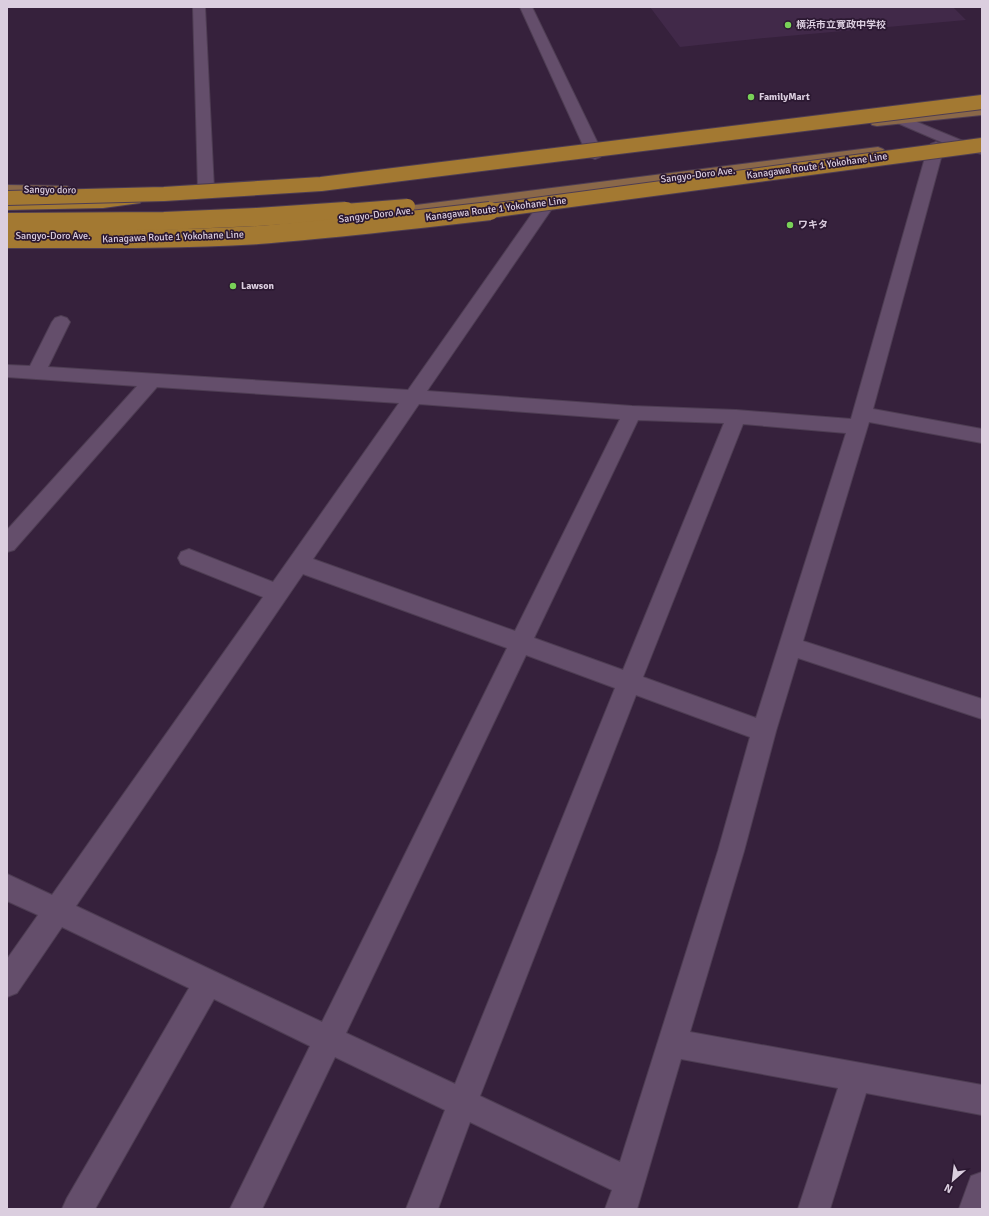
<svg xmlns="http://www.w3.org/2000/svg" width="989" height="1216" font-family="Signika,'Noto Sans JP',sans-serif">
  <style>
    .built { fill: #412949 }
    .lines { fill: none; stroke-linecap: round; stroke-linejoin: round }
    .minor-casing { stroke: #4e3d53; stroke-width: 2 }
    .major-casing { stroke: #4e3d53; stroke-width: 2 }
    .highway-casing { stroke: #4e3d53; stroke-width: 2 }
    .minor { fill: #644e6b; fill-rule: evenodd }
    .major { fill: #8a6849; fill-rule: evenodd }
    .highway { fill: #a37932; fill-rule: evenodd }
    .highway-bridge-far1-casing { stroke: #4e3d53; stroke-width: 16; stroke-linecap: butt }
    .highway-bridge-casing { stroke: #4e3d53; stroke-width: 20; stroke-linecap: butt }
    .highway-bridge-far1 { stroke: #a37932; stroke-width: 14 }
    .highway-bridge { stroke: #a37932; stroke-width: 18 }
    .poi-dot { fill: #79d158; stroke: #2b1831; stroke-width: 1.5 }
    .labels { text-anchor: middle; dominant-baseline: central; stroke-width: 3.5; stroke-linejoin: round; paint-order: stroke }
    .far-poi-label { font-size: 10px; font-weight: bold; fill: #dbcedf; stroke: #2b1831; text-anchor: start }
    .far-street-label { font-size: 10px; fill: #dbcedf; stroke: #2b1831 }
  </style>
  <rect width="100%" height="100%" fill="#36213c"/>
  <polygon class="built" points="650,7 953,7 966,20 765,38 680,47"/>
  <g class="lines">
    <defs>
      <g id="minor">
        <polygon points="193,7 205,7 214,189 212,192 206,194 200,192 198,189"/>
        <polygon points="520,7 532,7 603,154 600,157 595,159 590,157 587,154"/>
        <polygon points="900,115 963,141 982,146 982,154 953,147 895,122 893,119 895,116"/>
        <path d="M936,142L941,144L944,147L873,409L982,429V443L869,422L803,641L982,699V719L798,658L776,731L744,851L690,1032L982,1085V1115L866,1093L830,1209H798L838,1088L681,1059L637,1209H605L612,1190L470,1122L438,1209H406L445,1110L335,1057L262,1209H230L310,1046L214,999L95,1209H62L67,1198L189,988L62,927L17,993L7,997V959L38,915L7,901V874L52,895L263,597L181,564L178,558L181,552L189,549L273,582L399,403L157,387L14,550L7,552V530L137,386L7,377V365L30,366L52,322L55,318L61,316L67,318L70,322L48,367L408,390L548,191L554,189L560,191L562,194L427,391L632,406L736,410L851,419L928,147L931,144ZM419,404L620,419L515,631L313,559ZM638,420L724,423L623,670L534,638ZM743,424L846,433L756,718L643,677ZM303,574L507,648L322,1022L76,906ZM526,655L615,688L455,1084L346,1033ZM636,695L750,737L718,851L620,1162L480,1096Z"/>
        <polygon points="982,1172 982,1209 959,1209 971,1176"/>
      </g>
      <g id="major">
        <polygon points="982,107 982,115 877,126 872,125 870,122 872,119 877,118"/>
        <polygon points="878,147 883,149 886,152 883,155 384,219 378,217 376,214 378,211 384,209"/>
        <polygon points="7,185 66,186 72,188 74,191 72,194 66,196 7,195"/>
      </g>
      <polygon id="highway" points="134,195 140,197 142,200 140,203 103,208 7,210 7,200 103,198"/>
    </defs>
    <use href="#minor" class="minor-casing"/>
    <use href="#major" class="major-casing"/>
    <use href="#highway" class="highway-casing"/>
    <use href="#minor" class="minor"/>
    <use href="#major" class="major"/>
    <use href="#highway" class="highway"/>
    <defs>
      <g id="highway-bridge-far1">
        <polyline points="7,198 164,194 321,184 982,102"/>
        <polyline points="332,212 408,206"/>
        <polyline points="482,212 982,145"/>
      </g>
      <g id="highway-bridge">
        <polyline points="7,222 164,221 257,217 346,211"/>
        <path d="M7,239C91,239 175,240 258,235C336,229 413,220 490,211"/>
      </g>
    </defs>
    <use href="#highway-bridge-far1" class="highway-bridge-far1-casing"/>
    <use href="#highway-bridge" class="highway-bridge-casing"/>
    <use href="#highway-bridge-far1" class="highway-bridge-far1"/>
    <use href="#highway-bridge" class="highway-bridge"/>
  </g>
  <g class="poi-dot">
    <circle cx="788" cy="25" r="4"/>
    <circle cx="751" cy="97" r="4"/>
    <circle cx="790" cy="225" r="4"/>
    <circle cx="233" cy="286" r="4"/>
  </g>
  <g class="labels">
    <g class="far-poi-label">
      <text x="796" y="25">横浜市立寛政中学校</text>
      <text x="759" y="97">FamilyMart</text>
      <text x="798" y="225">ワキタ</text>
      <text x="241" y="286">Lawson</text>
    </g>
    <g class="far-street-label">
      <text transform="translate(817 166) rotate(-8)">Kanagawa Route 1 Yokohane Line</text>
      <text transform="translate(698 175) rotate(-7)">Sangyo-Doro Ave.</text>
      <text transform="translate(50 190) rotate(1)">Sangyo doro</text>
      <text transform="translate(496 209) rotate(-7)">Kanagawa Route 1 Yokohane Line</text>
      <text transform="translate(376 215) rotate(-7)">Sangyo-Doro Ave.</text>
      <text x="53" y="236">Sangyo-Doro Ave.</text>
      <text transform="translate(173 237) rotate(-2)">Kanagawa Route 1 Yokohane Line</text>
    </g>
  </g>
  <rect width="989" height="1216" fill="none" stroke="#dbcedf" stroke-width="16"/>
  <g transform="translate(953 1180) rotate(208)" stroke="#2b1831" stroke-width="3" paint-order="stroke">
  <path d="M0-3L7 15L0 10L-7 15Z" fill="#dbcedf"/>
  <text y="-6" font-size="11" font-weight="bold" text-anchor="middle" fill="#dbcedf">N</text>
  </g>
</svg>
